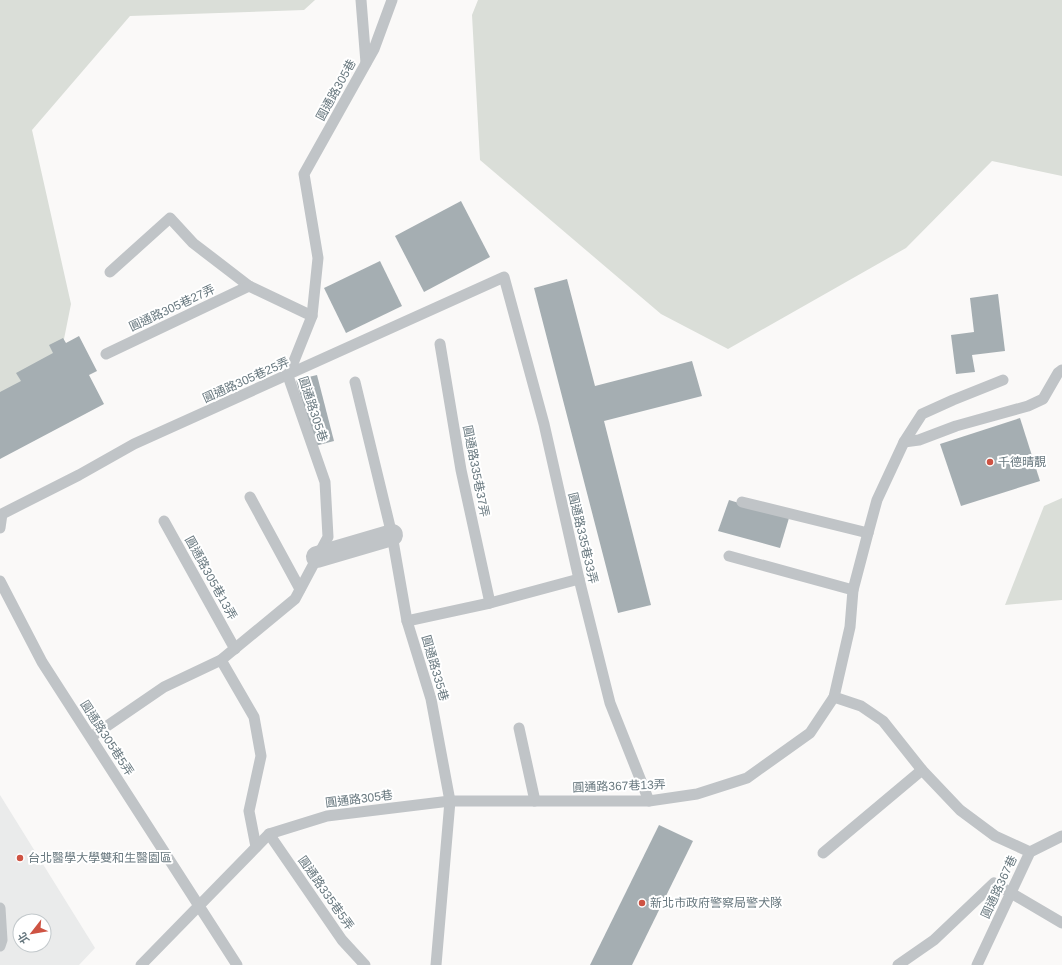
<svg xmlns="http://www.w3.org/2000/svg" width="1062" height="965" font-family="Arial,'Noto Sans TC',sans-serif">
  <style>
    .built { fill: #eaebeb; fill-rule: evenodd }
    .green { fill: #daded8 }
    .building { fill: #a5aeb2 }
    .lines { fill: none; stroke-linecap: round; stroke-linejoin: round }
    .path { stroke: #babec0; stroke-width: 2.5; stroke-dasharray: 2 2; stroke-linecap: butt }
    .service { stroke: #c0c4c7; stroke-width: 11 }
    .minor { stroke: #c0c4c7; stroke-width: 22 }
    .poi-dot { fill: #ce5343; stroke: #fff; stroke-width: 1.5 }
    .labels { text-anchor: middle; dominant-baseline: central; stroke-width: 4; stroke-linejoin: round; paint-order: stroke }
    .street-label { font-size: 12px; fill: #68787f; stroke: #fff }
    .poi-label { font-size: 12px; fill: #68787f; stroke: #fff; text-anchor: start }
  </style>
  <rect width="100%" height="100%" fill="#faf9f8"/>
  <path class="built" d="M0,795L95,948L79,965H0ZM20,921H44V945H20Z"/>
  <g class="green">
    <polygon points="0,0 315,0 304,10 130,16 32,130 71,304 50,409 0,407"/>
    <polygon points="478,0 1062,0 1062,176 992,161 906,248 728,349 661,314 480,160 472,15"/>
    <polygon points="1062,498 1062,600 1005,605 1044,506"/>
  </g>
  <g class="building">
    <polygon points="461,201 490,257 424,292 395,236"/>
    <polygon points="380,261 402,306 346,333 324,288"/>
    <polygon points="567,279 595,386 692,361 702,396 604,421 651,605 618,613 534,288"/>
    <polygon points="998,294 1005,351 972,355 975,372 956,374 951,335 974,332 970,298"/>
    <polygon points="79,336 97,371 89,375 104,404 0,459 0,392 21,381 16,373 53,353 49,345 63,338 66,343"/>
    <polygon points="317,375 334,441 315,446 296,380"/>
    <polygon points="1020,418 1040,481 961,506 940,444"/>
    <polygon points="729,500 789,518 780,548 718,531"/>
    <polygon points="659,825 693,841 632,965 590,965"/>
  </g>
  <g class="lines">
    <polyline class="path" points="29,921 33,916"/>
    <g class="service">
      <polyline points="361,0 366,63"/>
      <polyline points="110,272 170,218 193,243 249,286 312,316"/>
      <polyline points="440,344 461,470 490,603"/>
      <polyline points="106,354 249,286"/>
      <polyline points="355,382 392,535 407,621 431,699 450,801 436,965"/>
      <polyline points="904,442 919,440 956,426 1028,406 1043,399 1058,373 1062,370"/>
      <polyline points="250,497 300,589"/>
      <polyline points="742,502 868,533"/>
      <polyline points="164,521 235,649"/>
      <polyline points="0,528 2,514 79,475 134,444 504,277 544,424 579,579 610,703 649,801"/>
      <polyline points="729,556 853,590"/>
      <polyline points="0,581 42,662 237,965"/>
      <polyline points="407,621 490,603 579,579"/>
      <polyline points="221,660 254,717 261,756 249,811 256,847"/>
      <polyline points="834,697 861,706 883,721 922,770 960,810 995,836 1030,852"/>
      <polyline points="519,728 535,801"/>
      <polyline points="91,737 164,687 221,660 295,599 328,537 325,482 288,376 312,316 318,258 304,174 374,49 392,0"/>
      <polyline points="269,834 342,940 365,965"/>
      <polyline points="823,853 922,770"/>
      <polyline points="0,908 2,940 0,946"/>
      <polyline points="141,965 269,834 327,816 450,801 649,801 697,794 747,778 810,733 834,697 850,627 853,590 868,533 877,500 904,442 922,414 953,400 1003,380"/>
      <polyline points="898,965 934,940 994,883 1062,923"/>
      <polyline points="977,965 1030,852 1062,836"/>
    </g>
    <polyline class="minor" points="317,557 392,535"/>
  </g>
  <g class="poi-dot">
    <circle cx="990" cy="462" r="4"/>
    <circle cx="20" cy="858" r="4"/>
    <circle cx="642" cy="903" r="4"/>
  </g>
  <g class="labels">
    <g class="street-label">
      <text transform="translate(336 90) rotate(-61)">圓通路305巷</text>
      <text transform="translate(172 308) rotate(-25)">圓通路305巷27弄</text>
      <text transform="translate(246 380) rotate(-24)">圓通路305巷25弄</text>
      <text transform="translate(313 409) rotate(72)">圓通路305巷</text>
      <text transform="translate(476 471) rotate(79)">圓通路335巷37弄</text>
      <text transform="translate(583 538) rotate(77)">圓通路335巷33弄</text>
      <text transform="translate(211 578) rotate(61)">圓通路305巷13弄</text>
      <text transform="translate(435 668) rotate(74)">圓通路335巷</text>
      <text transform="translate(107 738) rotate(57)">圓通路305巷5弄</text>
      <text transform="translate(619 786) rotate(-2)">圓通路367巷13弄</text>
      <text transform="translate(359 799) rotate(-7)">圓通路305巷</text>
      <text transform="translate(999 887) rotate(-65)">圓通路367巷</text>
      <text transform="translate(326 893) rotate(55)">圓通路335巷5弄</text>
    </g>
    <g class="poi-label">
      <text x="998" y="462">千德晴靚</text>
      <text x="28" y="858">台北醫學大學雙和生醫園區</text>
      <text x="650" y="903">新北市政府警察局警犬隊</text>
    </g>
  </g>
  <g transform="translate(32 933) rotate(239)"><circle r="19" fill="#ffffff" stroke="#c3c9cc"/>
  <path d="M0-3L7 15L0 10L-7 15Z" fill="#ce5343"/>
  <text y="-6" font-size="11" font-weight="bold" text-anchor="middle" fill="#68787f">北</text>
  </g>
</svg>
